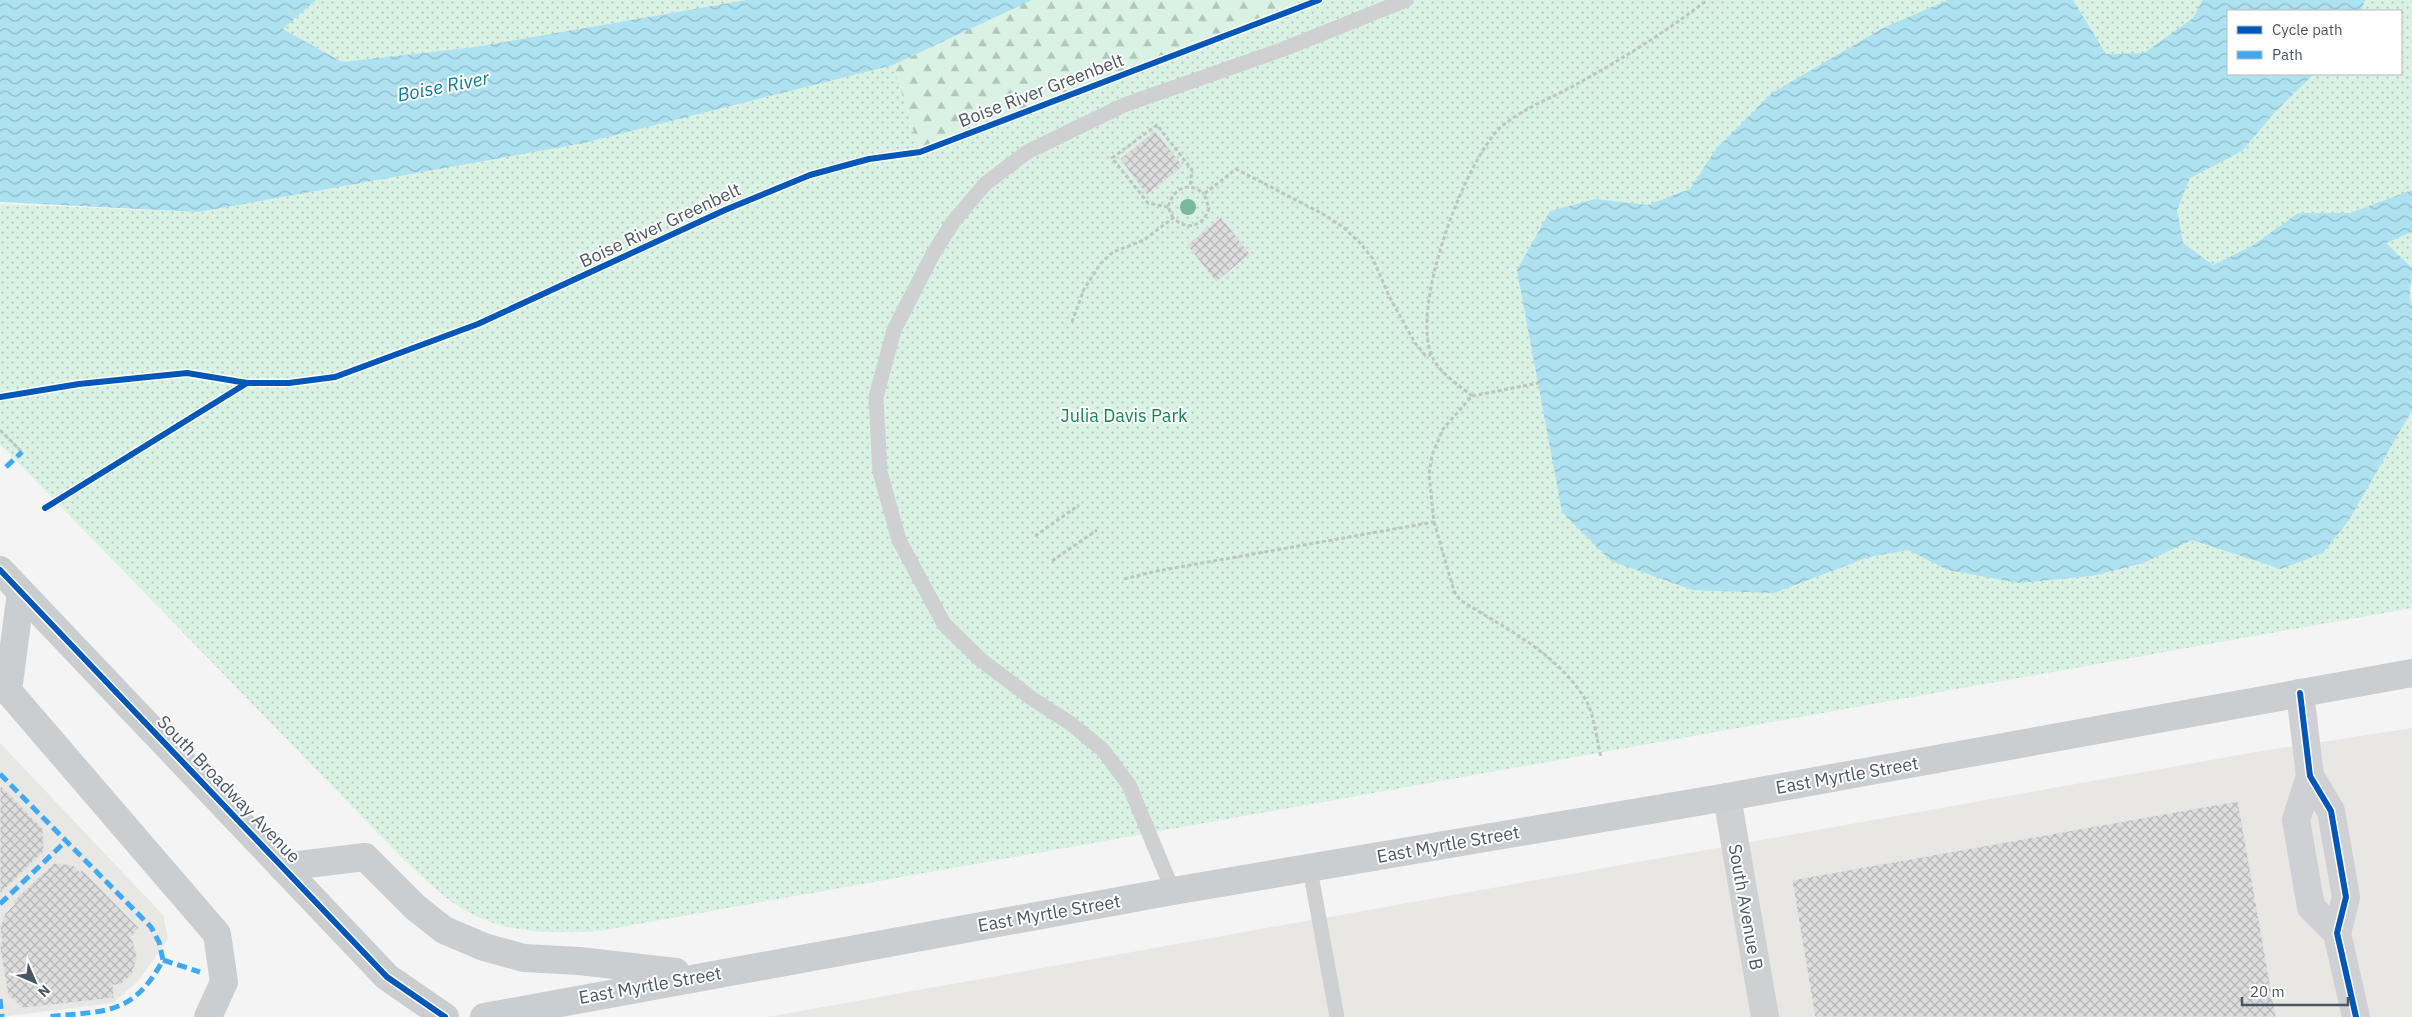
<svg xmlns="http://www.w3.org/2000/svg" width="2412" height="1017" font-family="'IBM Plex Sans',sans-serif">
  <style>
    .commercial { fill: #e8e7e3 }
    .grass { fill: url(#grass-dots); fill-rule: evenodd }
    .forest { fill: url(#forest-firs) }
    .water { fill: url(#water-waves) }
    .building { fill: url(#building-cross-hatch); stroke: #e5e6e7 }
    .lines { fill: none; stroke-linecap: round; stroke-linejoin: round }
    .path { stroke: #bcc7c4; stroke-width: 3; stroke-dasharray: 4 2.5; stroke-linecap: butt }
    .lane { stroke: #ced0d2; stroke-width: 15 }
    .street { stroke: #ced0d2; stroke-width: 28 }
    .secondary { stroke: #ced0d4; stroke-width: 28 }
    .primary { stroke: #caced1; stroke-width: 28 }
    .quiet { stroke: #3fa9f5; stroke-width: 5; stroke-dasharray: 10 5; stroke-linecap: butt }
    .cycleway-casing { stroke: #fff; stroke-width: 9 }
    .cycleway { stroke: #0057b8; stroke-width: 6 }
    .tree { fill: #7ab899 }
    .labels { text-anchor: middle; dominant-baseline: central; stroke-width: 4; stroke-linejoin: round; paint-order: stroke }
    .street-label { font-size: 18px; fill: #4a5661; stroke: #fff }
    .park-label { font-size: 18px; fill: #17864f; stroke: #fff }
    .water-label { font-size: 19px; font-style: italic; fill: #0c7c9b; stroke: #fff }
  </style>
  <defs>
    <pattern id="grass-dots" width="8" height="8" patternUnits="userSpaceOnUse" patternTransform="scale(1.25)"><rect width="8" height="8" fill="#d9f2e3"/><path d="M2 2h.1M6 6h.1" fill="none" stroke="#b2c7bb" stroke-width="1.8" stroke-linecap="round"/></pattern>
    <pattern id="forest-firs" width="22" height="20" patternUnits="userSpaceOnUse" patternTransform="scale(1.25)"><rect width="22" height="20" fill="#d9f2e3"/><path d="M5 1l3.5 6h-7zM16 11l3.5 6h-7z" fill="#b2c7bb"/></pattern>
    <pattern id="water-waves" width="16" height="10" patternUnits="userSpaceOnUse" patternTransform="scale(1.25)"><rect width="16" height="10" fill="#aee2f0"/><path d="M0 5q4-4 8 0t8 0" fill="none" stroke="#90bac6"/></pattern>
    <pattern id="building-cross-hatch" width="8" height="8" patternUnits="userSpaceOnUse" patternTransform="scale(1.25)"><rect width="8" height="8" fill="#ddddde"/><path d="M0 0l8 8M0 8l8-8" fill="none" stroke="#b5b6b7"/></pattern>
  </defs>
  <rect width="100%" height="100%" fill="#f4f4f4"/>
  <g class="commercial">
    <polygon points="2412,728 2412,1017 767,1017 2256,752"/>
    <polygon points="0,743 163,915 168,939 139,980 113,1003 0,1017"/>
  </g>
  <g class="grass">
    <polygon points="316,0 746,0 475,47 342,62 283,29"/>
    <path d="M1032,0H2412V608L599,931C549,933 506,935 461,908C441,896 423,876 405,861L0,444V204L198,212L893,65ZM2228,11H2401V74H2228Z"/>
  </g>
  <polygon class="forest" points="1032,0 1319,0 920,152 893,65"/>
  <g class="water">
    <polygon points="0,0 316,0 283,29 342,62 475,47 746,0 1032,0 893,65 584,143 198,212 0,202"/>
    <path d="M1948,0H2073L2106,54L2144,53L2193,18L2203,0H2365L2361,11H2228V74H2314L2275,112L2242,151L2190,178L2177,210L2183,243L2213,265L2252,246L2298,213H2350L2412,190V232L2386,243L2412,268C2412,282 2407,295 2412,307V410L2349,520L2323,553L2281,569L2192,540L2143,563L2092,576L2019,583L1948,570L1908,550L1869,557L1774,593L1693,590L1611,561L1562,512L1517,270L1550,211L1595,199L1648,205L1690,189L1716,149L1772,93L1883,28Z"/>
  </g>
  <g class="building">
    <polygon points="1155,131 1183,166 1147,195 1120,159"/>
    <polygon points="1221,217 1250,254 1216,282 1187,245"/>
    <polygon points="0,785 43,829 44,851 0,894"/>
    <polygon points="2238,801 2276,1017 1815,1017 1792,880"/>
    <polygon points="54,863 73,865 80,872 82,870 139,928 130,938 133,941 137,958 132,974 120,985 113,985 114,998 23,1008 8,995 0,948 0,943 2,942 0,927 5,914 15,904 13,902"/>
  </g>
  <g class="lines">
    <g class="path">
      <polyline points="1168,207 1148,203 1112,158 1157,125 1192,170 1190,187"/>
      <path d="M1173,218L1168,207C1173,189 1188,180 1204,194"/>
      <path d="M1072,322L1084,289L1101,263L1113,252L1144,240L1173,218C1187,231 1203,227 1209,208L1204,194L1236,169L1323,214L1343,227L1360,243L1373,259L1389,296L1415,343L1425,355H1431"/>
      <path d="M1472,396C1459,385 1439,373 1432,356C1410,308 1464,162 1501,127C1523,108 1552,98 1577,84C1622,59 1666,32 1707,0"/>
      <polyline points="0,430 22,452"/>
      <path d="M1434,522L1454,591L1460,600C1506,629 1558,653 1587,702C1594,715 1597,742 1601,757"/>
      <polyline points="1035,536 1079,505"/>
      <polyline points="1052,561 1097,530"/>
      <polyline points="1124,579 1157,571 1434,522 1429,474 1432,455 1443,429 1472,396 1538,383"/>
    </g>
    <g class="lane">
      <polyline points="1310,869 1337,1017"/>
      <polyline points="1173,891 1129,785 1103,750 1070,723 1034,700 981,660 944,624 899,540 880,472 876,397 894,330 933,254 953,222 985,184 1027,152 1124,105 1281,50 1406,0"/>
    </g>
    <polyline class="street" points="1727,797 1765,1017"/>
    <g class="secondary">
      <polyline points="2300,693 2310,776 2331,811 2346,897 2337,933 2356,1017"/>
      <polyline points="2310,776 2296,820 2311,907 2337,933"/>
    </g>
    <g class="primary">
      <polyline points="0,570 387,977 445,1017"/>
      <polyline points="21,592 8,691 217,934 224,982 208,1017"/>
      <polyline points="282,867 365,857 415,907 444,930 484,947 524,958 579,961 676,972"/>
      <polyline points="484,1017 1173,891 1727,797 2412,673"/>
    </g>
    <g class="quiet">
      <polyline points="6,467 22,452"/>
      <path d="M0,774L151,927L159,942L163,960C132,1017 106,1010 47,1017"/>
      <polyline points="0,904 66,841"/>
      <polyline points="163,960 200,972"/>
      <polyline points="0,999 2,1017"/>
    </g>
    <defs>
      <g id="cycleway">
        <polyline points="0,397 79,384 187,373 247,383 289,383 335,377 478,324 725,210 810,175 869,159 920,152 1319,0"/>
        <polyline points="45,508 247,383"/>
        <polyline points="0,570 387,977 445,1017"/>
        <polyline points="2300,693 2310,776 2331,811 2346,897 2337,933 2356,1017"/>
      </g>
    </defs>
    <use href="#cycleway" class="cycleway-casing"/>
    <use href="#cycleway" class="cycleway"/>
  </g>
  <circle class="tree" cx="1188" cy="207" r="8"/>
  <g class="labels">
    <g class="street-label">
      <text transform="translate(1041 90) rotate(-21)">Boise River Greenbelt</text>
      <text transform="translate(660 225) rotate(-25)">Boise River Greenbelt</text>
      <text transform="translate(1847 775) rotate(-10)">East Myrtle Street</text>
      <text transform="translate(229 789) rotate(46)">South Broadway Avenue</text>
      <text transform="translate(1448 844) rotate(-10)">East Myrtle Street</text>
      <text transform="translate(1746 907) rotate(80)">South Avenue B</text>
      <text transform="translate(1049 913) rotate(-10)">East Myrtle Street</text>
      <text transform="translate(650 985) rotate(-10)">East Myrtle Street</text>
    </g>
    <g class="park-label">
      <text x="1124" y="415">Julia Davis Park</text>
    </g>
    <g class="water-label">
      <text transform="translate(443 86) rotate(-11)">Boise River</text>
    </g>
  </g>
  <rect x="2227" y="10" width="175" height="65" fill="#ffffff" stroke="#b7bbc0"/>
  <rect x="2237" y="26" width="25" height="8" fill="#0057b8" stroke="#b7bbc0"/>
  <text x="2272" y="35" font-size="15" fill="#4a5661">Cycle path</text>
  <rect x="2237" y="51" width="25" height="8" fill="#3fa9f5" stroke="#b7bbc0"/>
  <text x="2272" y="60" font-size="15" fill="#4a5661">Path</text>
  <g transform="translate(35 982) rotate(135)" stroke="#ffffff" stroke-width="4" paint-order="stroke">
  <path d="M0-4L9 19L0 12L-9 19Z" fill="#4a5661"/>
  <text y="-8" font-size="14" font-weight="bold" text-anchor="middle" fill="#4a5661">N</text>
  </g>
  <path d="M2242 997v8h106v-8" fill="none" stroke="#4a5661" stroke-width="2.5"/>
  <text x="2250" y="997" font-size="15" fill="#4a5661" stroke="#ffffff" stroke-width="4" paint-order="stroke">20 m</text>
</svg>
